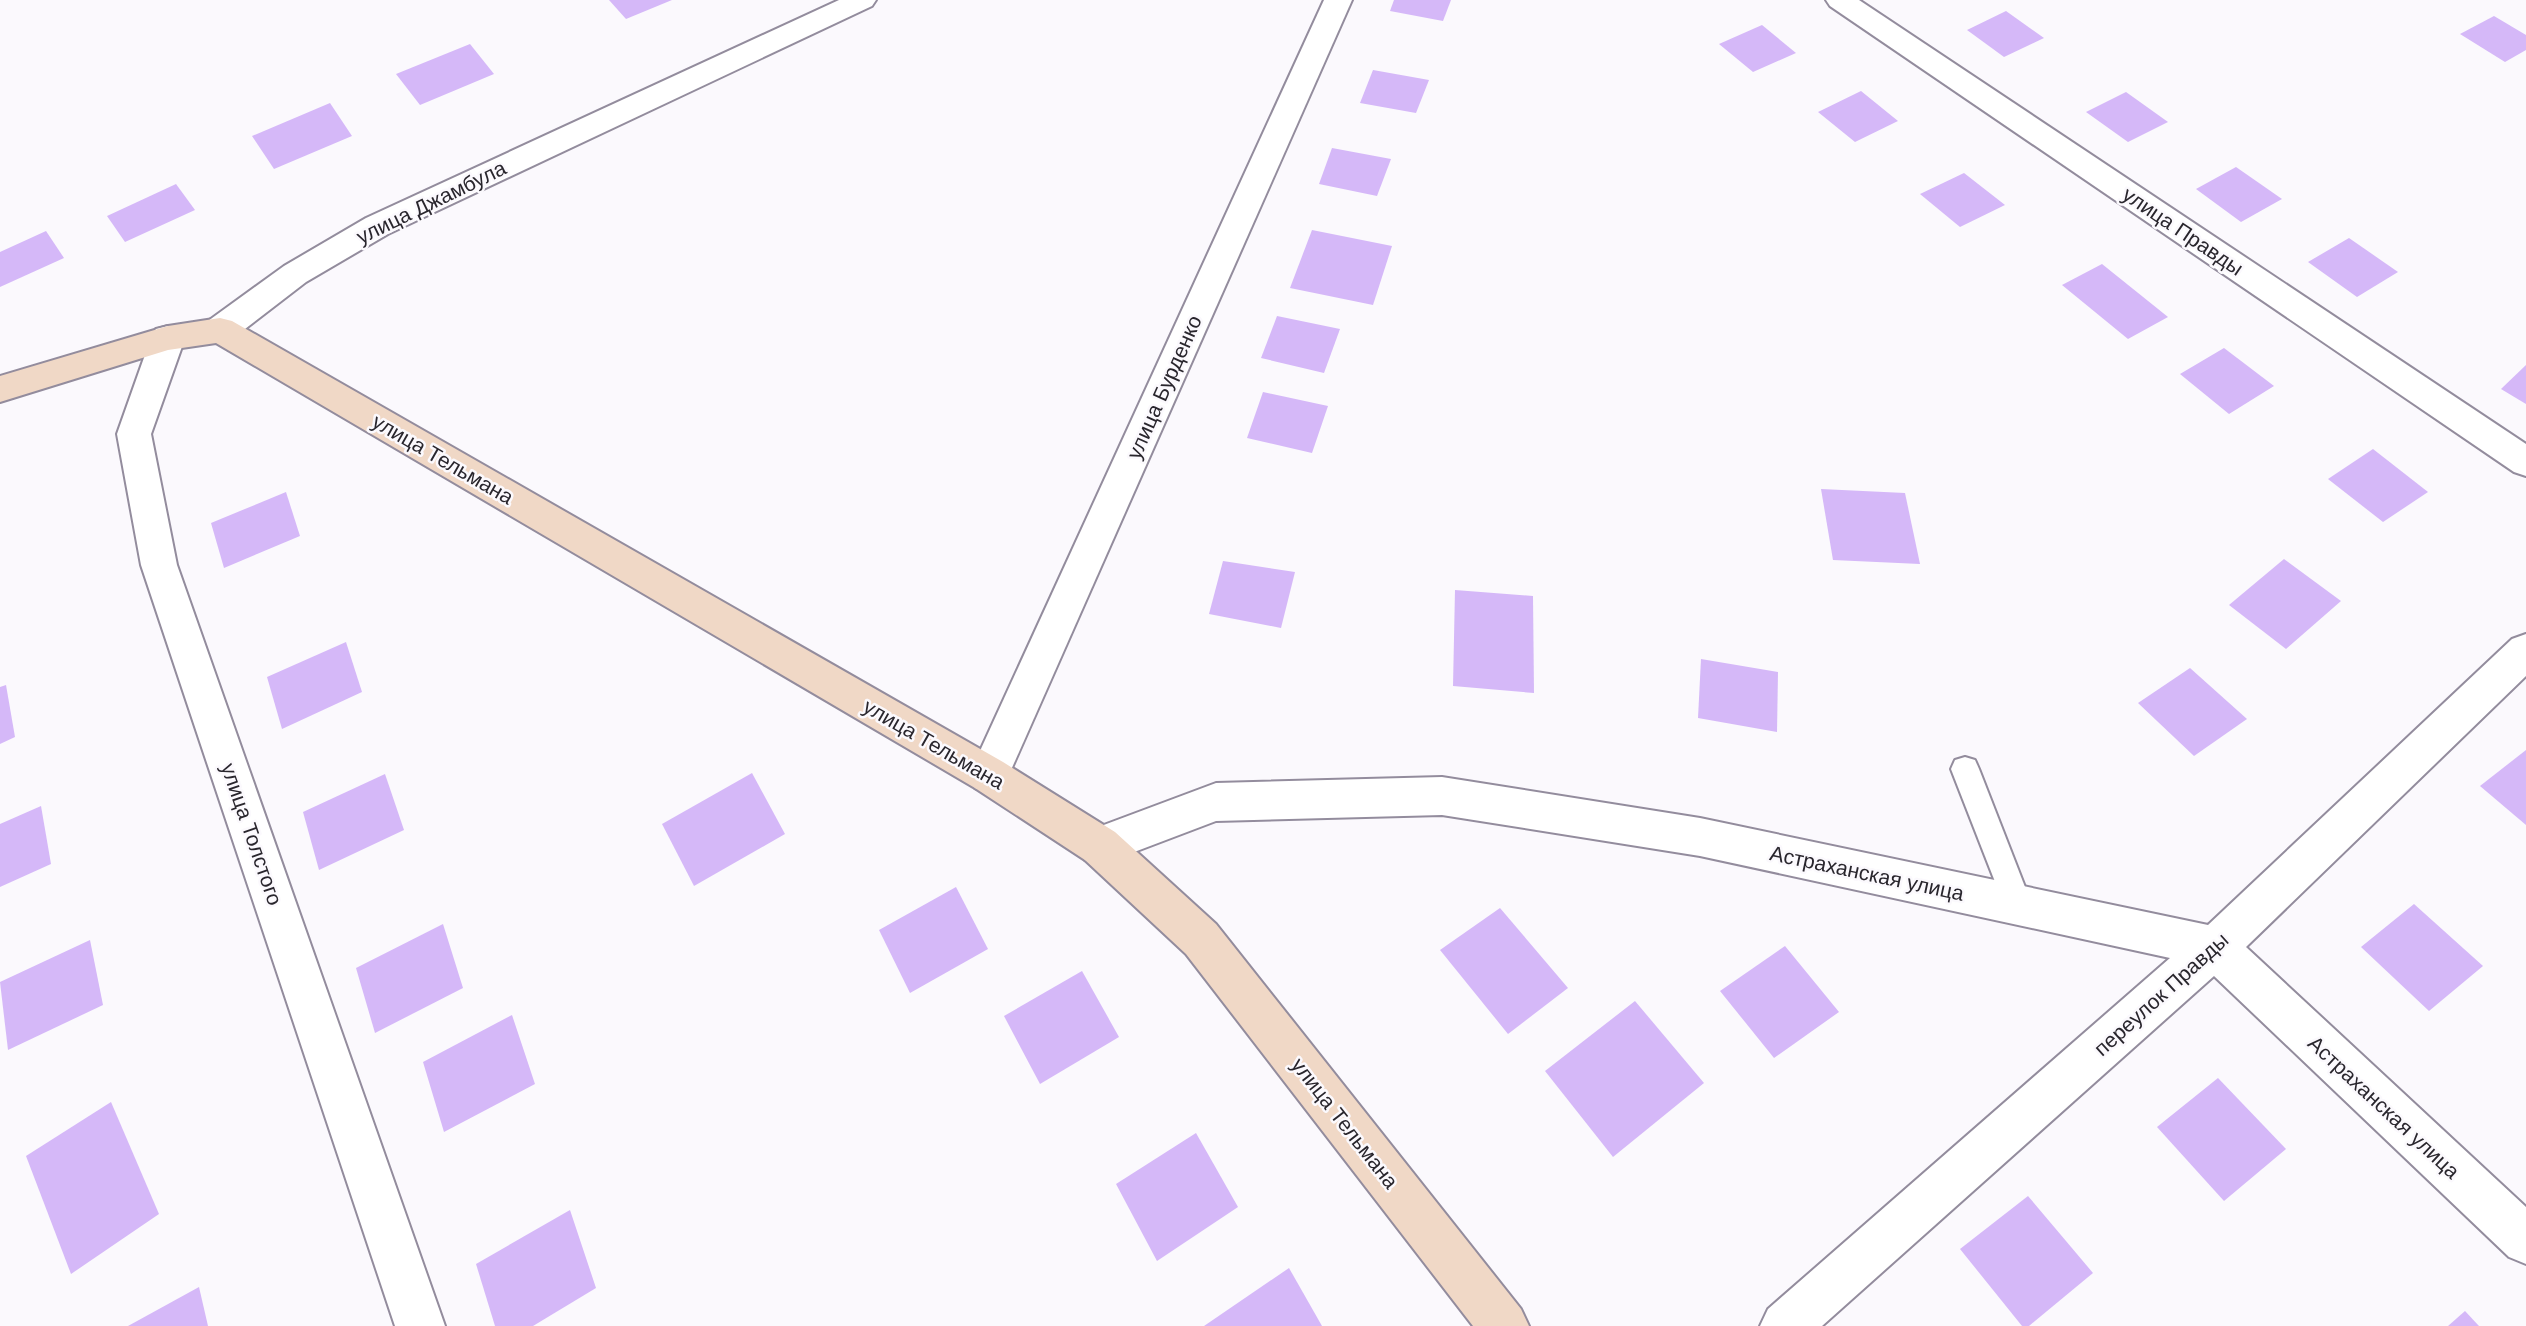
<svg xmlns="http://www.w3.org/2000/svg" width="2526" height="1326" font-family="Helvetica,sans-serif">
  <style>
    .building { fill: #d5b8f8 }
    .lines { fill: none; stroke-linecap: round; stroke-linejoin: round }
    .service-casing { stroke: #938c9d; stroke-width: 4 }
    .minor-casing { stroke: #938c9d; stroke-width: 4 }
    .secondary-casing { stroke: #938c9d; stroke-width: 4 }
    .service { fill: #fff; fill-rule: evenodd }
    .minor { fill: #fff; fill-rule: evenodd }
    .secondary { fill: #f0d8c6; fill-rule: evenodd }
    .labels { text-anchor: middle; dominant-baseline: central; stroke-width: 5; stroke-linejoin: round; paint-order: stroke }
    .street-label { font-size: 21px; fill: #29262d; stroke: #fbf9fd }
  </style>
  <rect width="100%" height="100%" fill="#fbf9fd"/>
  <g class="building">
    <polygon points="609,0 672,0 626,19"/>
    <polygon points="1394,0 1451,0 1443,21 1390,11"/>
    <polygon points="2006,11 2044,38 2004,57 1967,30"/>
    <polygon points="2494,16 2526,35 2526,50 2505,62 2460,34"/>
    <polygon points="1762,25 1796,53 1753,72 1719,44"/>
    <polygon points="470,44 494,74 420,105 396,74"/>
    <polygon points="1373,70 1429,80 1416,113 1360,103"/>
    <polygon points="1861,91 1898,121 1855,142 1818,112"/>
    <polygon points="2126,92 2168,122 2128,142 2086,112"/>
    <polygon points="330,103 352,136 274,169 252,136"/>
    <polygon points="1332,148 1391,159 1377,196 1319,184"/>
    <polygon points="2236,167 2282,199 2241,222 2196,189"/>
    <polygon points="1964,173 2005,205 1960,227 1920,194"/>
    <polygon points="176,184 195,210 125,242 107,216"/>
    <polygon points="1312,230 1392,246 1373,305 1290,288"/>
    <polygon points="46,231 64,258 0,287 0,252"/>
    <polygon points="2349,238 2398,272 2357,297 2308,262"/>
    <polygon points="2102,264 2168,317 2128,339 2062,285"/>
    <polygon points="1277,316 1340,329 1324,373 1261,358"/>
    <polygon points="2224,348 2274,386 2229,414 2180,374"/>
    <polygon points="2526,365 2526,404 2501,389"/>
    <polygon points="1263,392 1328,406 1312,453 1247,438"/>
    <polygon points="2373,449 2428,492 2383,522 2328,479"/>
    <polygon points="1821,489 1905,493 1920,564 1833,560"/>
    <polygon points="286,492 300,536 224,568 211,523"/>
    <polygon points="2284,559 2341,601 2286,649 2229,605"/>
    <polygon points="1223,561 1295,572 1281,628 1209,614"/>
    <polygon points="1455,590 1533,596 1534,693 1453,686"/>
    <polygon points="346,642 362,692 282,729 267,677"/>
    <polygon points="1701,659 1778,672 1777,732 1698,718"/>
    <polygon points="2190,668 2247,719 2194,756 2138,703"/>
    <polygon points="6,685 15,737 0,744 0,687"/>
    <polygon points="2526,750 2526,825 2480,786"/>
    <polygon points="752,773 785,834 694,886 662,824"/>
    <polygon points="385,774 404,830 319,870 303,812"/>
    <polygon points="41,806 51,864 0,887 0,824"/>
    <polygon points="956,887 988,949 910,993 879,930"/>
    <polygon points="2414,904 2483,966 2429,1011 2361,947"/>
    <polygon points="1500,908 1568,988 1508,1034 1440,950"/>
    <polygon points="443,924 463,988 375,1033 356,968"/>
    <polygon points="90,940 103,1005 8,1050 0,982"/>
    <polygon points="1785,946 1839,1012 1774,1058 1720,991"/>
    <polygon points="1082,971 1119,1037 1040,1084 1004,1016"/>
    <polygon points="1635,1001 1704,1083 1613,1157 1545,1071"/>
    <polygon points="512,1015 535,1084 444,1132 423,1062"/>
    <polygon points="2218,1078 2286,1149 2224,1201 2157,1127"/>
    <polygon points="111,1102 159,1214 71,1274 26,1156"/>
    <polygon points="1196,1133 1238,1207 1157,1261 1116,1184"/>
    <polygon points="2028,1196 2093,1273 2029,1326 2022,1326 1960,1249"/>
    <polygon points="570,1210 596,1288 533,1326 495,1326 476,1264"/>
    <polygon points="1289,1268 1322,1326 1204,1326"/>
    <polygon points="199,1287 208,1326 128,1326"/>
    <polygon points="2465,1311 2479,1326 2448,1326"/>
  </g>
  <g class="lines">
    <defs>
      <polygon id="service" points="1965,757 1975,760 1979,769 2032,905 2028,915 2018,919 2008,915 1951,769 1955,760"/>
      <g id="minor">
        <polygon points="839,0 876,0 872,6 388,234 306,282 232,339 220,342 208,339 203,330 208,321 284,266 366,218"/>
        <polygon points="1324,0 1352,0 1003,788 989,793 975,788 969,775"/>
        <polygon points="1826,0 1859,0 2526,444 2526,476 2514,472 1830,6"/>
        <polygon points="168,326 180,329 185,338 151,434 177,565 445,1326 395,1326 141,565 117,434 151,338 156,329"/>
        <polygon points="2526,634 2526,676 2246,947 2526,1207 2526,1264 2509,1257 2214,976 1822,1326 1760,1326 1768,1309 2170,958 1700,856 1442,815 1216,821 1100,865 1085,860 1079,846 1085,832 1216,783 1442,777 1700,818 2208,925 2512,639"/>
      </g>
      <polygon id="secondary" points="220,318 232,321 1003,762 1115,832 1216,924 1521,1309 1529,1326 1473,1326 1186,954 1085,860 975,788 216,343 168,350 0,402 0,376 168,326"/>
    </defs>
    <use href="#service" class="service-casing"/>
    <use href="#minor" class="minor-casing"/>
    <use href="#secondary" class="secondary-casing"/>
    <use href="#service" class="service"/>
    <use href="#minor" class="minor"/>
    <use href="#secondary" class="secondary"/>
  </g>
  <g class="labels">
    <g class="street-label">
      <text transform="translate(431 202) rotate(-26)">улица Джамбула</text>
      <text transform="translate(2183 231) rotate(34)">улица Правды</text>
      <text transform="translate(1164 387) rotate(-66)">улица Бурденко</text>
      <text transform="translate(443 459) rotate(30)">улица Тельмана</text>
      <text transform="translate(934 744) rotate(30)">улица Тельмана</text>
      <text transform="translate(252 834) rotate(71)">улица Толстого</text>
      <text transform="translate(1867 873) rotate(12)">Астраханская улица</text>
      <text transform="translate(2161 994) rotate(-42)">переулок Правды</text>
      <text transform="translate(2384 1107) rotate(43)">Астраханская улица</text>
      <text transform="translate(1345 1123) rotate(52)">улица Тельмана</text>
    </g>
  </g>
</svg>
